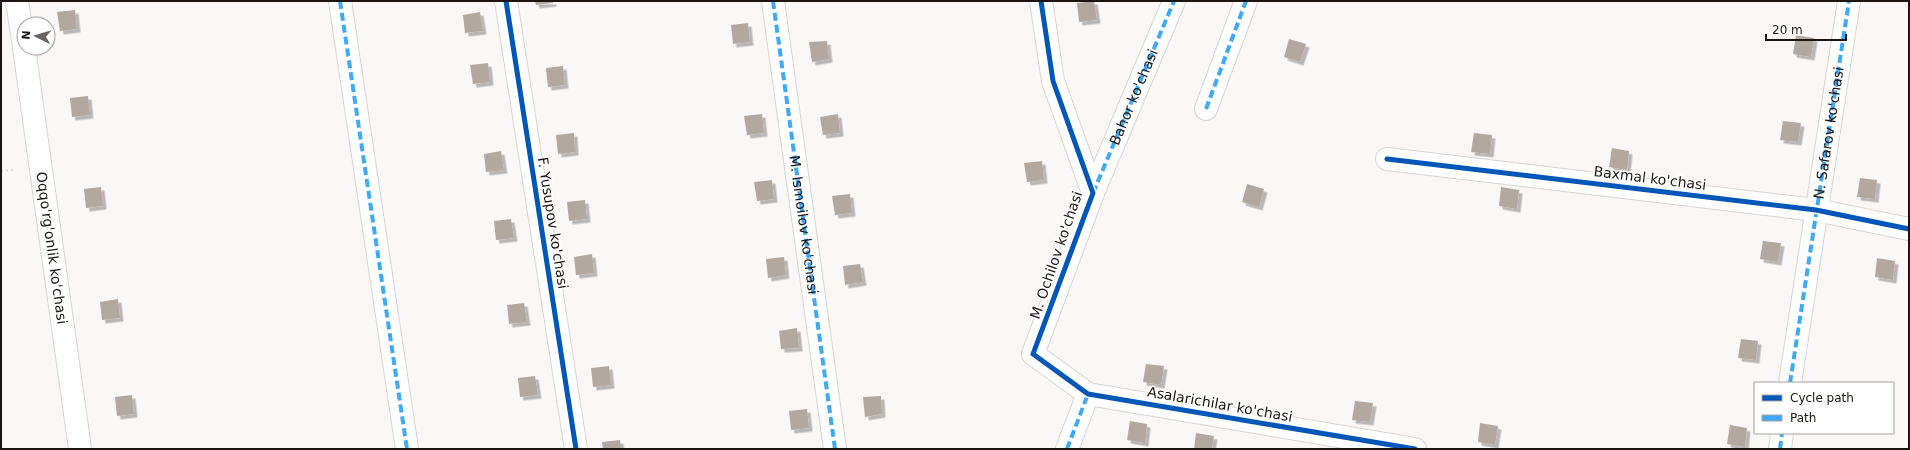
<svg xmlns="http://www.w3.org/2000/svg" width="1910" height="450" font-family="'DejaVu Sans',sans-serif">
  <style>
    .building { fill: #b2a89f; filter: url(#shadow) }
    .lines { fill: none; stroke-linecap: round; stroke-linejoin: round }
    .minor-casing { stroke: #d9d4d2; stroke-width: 24 }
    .tertiary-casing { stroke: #d9d4d2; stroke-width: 24 }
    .path { stroke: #e0dede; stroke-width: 2.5; stroke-dasharray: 2 3; stroke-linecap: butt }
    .minor { stroke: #fefefe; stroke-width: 22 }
    .tertiary { stroke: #fefefe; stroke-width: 22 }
    .quiet { stroke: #3fa9f5; stroke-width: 4; stroke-dasharray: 8 4; stroke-linecap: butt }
    .cycleway-casing { stroke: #fff; stroke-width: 8 }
    .cycleway { stroke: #0057b8; stroke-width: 5 }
    .labels { text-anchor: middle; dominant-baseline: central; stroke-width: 3; stroke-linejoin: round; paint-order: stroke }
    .street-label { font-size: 14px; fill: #1b1411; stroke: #fff }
  </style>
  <defs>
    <filter id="shadow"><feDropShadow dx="3.5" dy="3.5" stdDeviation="0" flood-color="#0004"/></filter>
  </defs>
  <rect width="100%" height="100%" fill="#fbf7f6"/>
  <g class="building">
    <polygon points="535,1 553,1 553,3 536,5"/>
    <polygon points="1094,1 1097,20 1079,22 1077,3"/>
    <polygon points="75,10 77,29 60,31 57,12"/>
    <polygon points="480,12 483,31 465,33 463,15"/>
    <polygon points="748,23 750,42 733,44 731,25"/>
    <polygon points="1796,35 1814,38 1811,57 1793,54"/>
    <polygon points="1289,39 1306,44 1300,62 1284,57"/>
    <polygon points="827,41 829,59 812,62 809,42"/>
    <polygon points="488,63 490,82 473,84 470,65"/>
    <polygon points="563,66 565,85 548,87 546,68"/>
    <polygon points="88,96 90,115 72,117 70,98"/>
    <polygon points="762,114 764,133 747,135 744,116"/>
    <polygon points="838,114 840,133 823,135 820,117"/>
    <polygon points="1783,121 1801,123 1798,142 1780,140"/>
    <polygon points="574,133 575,152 558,154 556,135"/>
    <polygon points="1474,133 1492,135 1490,154 1471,152"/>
    <polygon points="1612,148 1629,151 1627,170 1609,167"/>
    <polygon points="501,151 504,170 486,172 484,154"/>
    <polygon points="1042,161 1044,180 1027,182 1024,163"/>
    <polygon points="1860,178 1877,180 1875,199 1857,197"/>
    <polygon points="772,180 774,199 757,201 754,182"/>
    <polygon points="1247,184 1264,189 1259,207 1242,202"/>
    <polygon points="101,187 103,206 86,208 84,189"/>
    <polygon points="1501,187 1519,190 1517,209 1499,206"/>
    <polygon points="850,194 852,213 835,215 832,196"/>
    <polygon points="585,200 587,219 569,221 567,202"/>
    <polygon points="511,219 514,238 496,240 494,221"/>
    <polygon points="1763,241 1781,243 1778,262 1760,259"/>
    <polygon points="592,254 594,273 576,275 574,257"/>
    <polygon points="784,257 786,275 768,278 766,259"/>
    <polygon points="1877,258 1895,261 1893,280 1875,277"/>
    <polygon points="860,264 863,282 845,285 843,266"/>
    <polygon points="118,299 120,318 102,320 100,302"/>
    <polygon points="524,303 527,322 509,324 507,305"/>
    <polygon points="797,328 799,348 781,349 779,331"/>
    <polygon points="1741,339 1758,341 1756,360 1738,358"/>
    <polygon points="1146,364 1164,366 1161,385 1143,382"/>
    <polygon points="609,366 611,385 593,387 591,368"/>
    <polygon points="535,376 538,395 520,397 518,378"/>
    <polygon points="132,395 134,414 117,416 115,397"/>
    <polygon points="881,396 882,414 865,417 863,397"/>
    <polygon points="1355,401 1373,403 1370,422 1352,420"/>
    <polygon points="807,409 809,428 791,430 789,411"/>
    <polygon points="1130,421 1147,424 1145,443 1127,440"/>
    <polygon points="1480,423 1498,426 1495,445 1478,442"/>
    <polygon points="1730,425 1747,428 1745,447 1727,444"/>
    <polygon points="1196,433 1214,436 1212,449 1194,449"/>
    <polygon points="620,440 621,449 603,449 602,442"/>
  </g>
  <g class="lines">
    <defs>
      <g id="minor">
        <polyline points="340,1 407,449"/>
        <polyline points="506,1 576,449"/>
        <path id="s1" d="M773,1L835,449"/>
        <polyline points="1041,1 1053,81 1093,193 1033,354 1088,394 1415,449"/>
        <polyline points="1206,109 1246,1"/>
        <polyline points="1387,159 1816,210 1909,229"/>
        <path id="s2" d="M1093,193L1174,1"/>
        <polyline points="1790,383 1849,1"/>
        <polyline points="1067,449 1088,394"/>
        <polyline points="1780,449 1782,433"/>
      </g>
      <g id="tertiary">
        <polyline points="17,1 24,47"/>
        <path id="s3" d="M24,48L80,449"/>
      </g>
    </defs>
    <use href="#minor" class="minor-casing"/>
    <use href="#tertiary" class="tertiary-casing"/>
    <polyline class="path" points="1,171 16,169"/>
    <use href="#minor" class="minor"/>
    <use href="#tertiary" class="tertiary"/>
    <g class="quiet">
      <polyline points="340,1 407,449"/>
      <polyline points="773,1 835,449"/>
      <polyline points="1206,109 1246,1"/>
      <polyline points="1093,193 1174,1"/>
      <path id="s4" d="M1790,383L1849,1"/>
      <polyline points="1067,449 1088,394"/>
      <polyline points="1780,449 1782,433"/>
    </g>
    <defs>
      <g id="cycleway">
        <polyline points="506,1 576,449"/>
        <polyline points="1041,1 1053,81 1093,193 1033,354 1088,394 1415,449"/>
        <polyline points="1387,159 1816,210 1909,229"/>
      </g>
    </defs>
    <use href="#cycleway" class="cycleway-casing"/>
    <use href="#cycleway" class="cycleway"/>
  </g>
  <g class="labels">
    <g class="street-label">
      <text stroke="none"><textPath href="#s2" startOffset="104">Bahor ko'chasi</textPath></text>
      <text stroke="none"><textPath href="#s4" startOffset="253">N. Safarov ko'chasi</textPath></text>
      <text transform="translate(1650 178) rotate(7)">Baxmal ko'chasi</text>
      <text transform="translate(553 223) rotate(81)">F. Yusupov ko'chasi</text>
      <text stroke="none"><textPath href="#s1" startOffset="226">M. Ismoilov ko'chasi</textPath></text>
      <text stroke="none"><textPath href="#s3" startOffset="202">Oqqo'rg'onlik ko'chasi</textPath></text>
      <text transform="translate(1056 255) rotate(-71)">M. Ochilov ko'chasi</text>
      <text transform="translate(1220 404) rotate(10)">Asalarichilar ko'chasi</text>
    </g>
  </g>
  <rect width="1910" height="450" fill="none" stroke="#1b1411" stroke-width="4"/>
  <rect x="1754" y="382" width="140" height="52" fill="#ffffff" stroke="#a4a1a0"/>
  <rect x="1762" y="395" width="20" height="6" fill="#0057b8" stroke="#a4a1a0"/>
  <text x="1790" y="402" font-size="12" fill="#1b1411">Cycle path</text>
  <rect x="1762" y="415" width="20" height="6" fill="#3fa9f5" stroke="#a4a1a0"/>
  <text x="1790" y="422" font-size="12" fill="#1b1411">Path</text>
  <g transform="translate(36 36) rotate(275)"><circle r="19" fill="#ffffff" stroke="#a4a1a0"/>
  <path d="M0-3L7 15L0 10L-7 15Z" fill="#696361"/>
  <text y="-6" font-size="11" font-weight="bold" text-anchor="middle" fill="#1b1411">N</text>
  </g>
  <path d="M1766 34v6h80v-6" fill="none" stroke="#1b1411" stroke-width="2"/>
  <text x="1772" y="34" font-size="12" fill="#1b1411" stroke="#ffffff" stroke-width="3" paint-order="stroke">20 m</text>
</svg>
